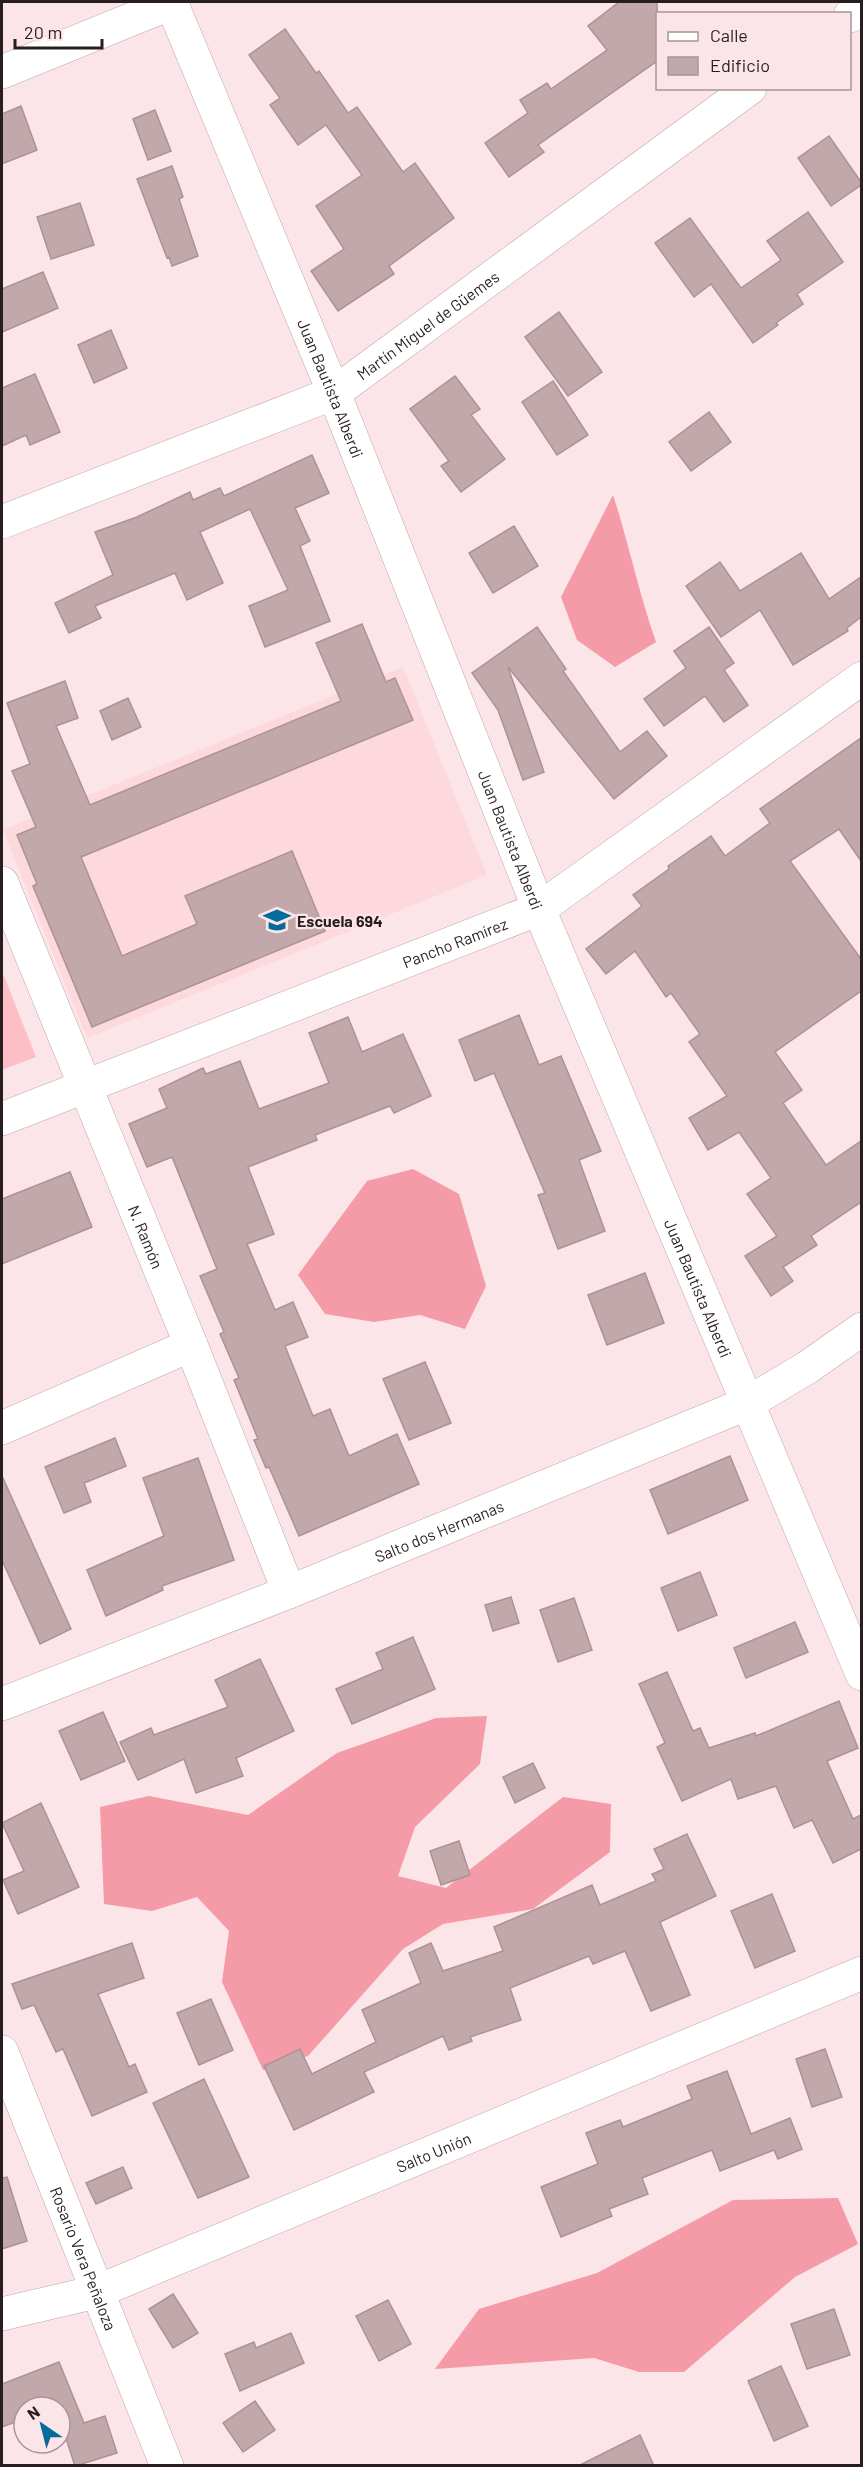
<svg xmlns="http://www.w3.org/2000/svg" width="863" height="2467" font-family="Barlow,sans-serif">
  <style>
    .built { fill: #fdd8dc }
    .green { fill: #fdbfc6 }
    .forest { fill: #f59aa7 }
    .building { fill: #c3a8ab; stroke: #ac9295; stroke-width: 1.5 }
    .lines { fill: none; stroke-linecap: round; stroke-linejoin: round }
    .minor-casing { stroke: #bfa4a7; stroke-width: 34 }
    .minor { stroke: #fff; stroke-width: 33 }
    .labels { text-anchor: middle; dominant-baseline: central; stroke-width: 4.5; stroke-linejoin: round; paint-order: stroke }
    .street-label { font-size: 16px; fill: #281e20; stroke: #fce5e8 }
    .poi-label { font-size: 16px; font-weight: bold; fill: #281e20; stroke: #fce5e8; text-anchor: start }
  </style>
  <rect width="100%" height="100%" fill="#fce5e8"/>
  <polygon class="built" points="403,667 487,875 87,1038 3,830"/>
  <polygon class="green" points="2,971 36,1057 2,1070"/>
  <g class="forest">
    <path d="M613,495C629,544 639,594 656,642L615,667L577,640L561,597Z"/>
    <polygon points="413,1169 459,1194 486,1286 465,1329 420,1315 374,1322 325,1314 298,1275 367,1181"/>
    <polygon points="487,1716 480,1764 415,1827 398,1876 446,1888 563,1797 611,1804 610,1852 533,1909 443,1924 403,1949 308,2056 263,2070 222,1982 229,1931 197,1897 152,1911 104,1904 100,1807 149,1796 248,1815 337,1753 436,1718"/>
    <polygon points="838,2198 858,2244 795,2277 684,2372 639,2372 594,2358 435,2369 479,2309 597,2273 733,2200"/>
  </g>
  <g class="building">
    <polygon points="619,2 657,2 657,61 538,145 544,152 509,177 485,143 528,113 520,100 547,83 551,89 607,50 588,26"/>
    <polygon points="285,29 316,73 319,71 348,113 357,107 403,172 415,163 454,218 389,266 394,274 338,311 311,271 344,249 316,206 362,175 326,125 298,145 270,105 280,98 249,55"/>
    <polygon points="21,106 37,150 2,164 2,114"/>
    <polygon points="155,110 171,151 148,160 133,119"/>
    <polygon points="829,136 861,182 861,185 831,206 798,158"/>
    <polygon points="172,166 183,197 179,199 198,256 172,266 169,257 167,258 137,179"/>
    <polygon points="80,203 94,245 51,259 37,217"/>
    <polygon points="808,212 843,262 797,294 803,304 776,323 778,325 753,343 711,284 694,297 655,243 690,218 741,288 781,260 767,241"/>
    <polygon points="43,272 58,308 2,332 2,289"/>
    <polygon points="559,312 602,372 568,396 525,337"/>
    <polygon points="111,330 127,368 94,383 78,345"/>
    <polygon points="35,374 60,432 30,445 26,435 2,446 2,388"/>
    <polygon points="455,376 480,409 471,415 505,459 461,492 441,466 449,461 410,409"/>
    <polygon points="553,381 588,435 557,455 522,402"/>
    <polygon points="709,412 731,442 691,471 669,442"/>
    <polygon points="312,455 329,493 295,508 310,541 300,546 330,621 265,647 249,606 288,590 250,509 200,532 223,583 187,600 175,573 95,606 101,618 69,633 55,603 113,575 95,532 137,517 190,492 193,500 220,488 224,496"/>
    <polygon points="514,526 538,566 493,593 469,553"/>
    <polygon points="801,553 829,599 861,577 861,617 847,628 848,631 793,665 760,610 721,637 686,586 720,562 740,591"/>
    <polygon points="362,624 386,682 395,678 413,720 81,857 122,956 197,924 185,896 292,851 325,931 92,1027 33,886 37,884 17,835 36,827 12,771 30,764 7,703 65,681 78,718 56,726 90,805 341,701 316,643"/>
    <polygon points="537,627 566,669 563,671 620,752 647,731 667,756 614,799 508,667 544,772 523,780 498,710 472,673"/>
    <polygon points="709,627 734,663 724,670 748,705 724,722 705,696 664,726 644,699 686,668 674,651"/>
    <polygon points="128,698 141,727 112,740 100,711"/>
    <polygon points="861,738 861,861 839,829 790,861 861,959 861,991 775,1052 802,1090 783,1103 826,1165 861,1141 861,1202 811,1236 817,1245 783,1267 793,1281 771,1296 745,1256 777,1236 747,1194 771,1178 739,1132 708,1150 689,1118 727,1096 689,1042 700,1034 671,993 666,997 635,951 606,974 586,949 642,906 633,895 669,869 668,866 711,836 725,856 770,823 760,809"/>
    <polygon points="519,1015 539,1065 561,1056 601,1151 579,1160 605,1231 558,1249 538,1195 545,1193 494,1073 475,1081 459,1040"/>
    <polygon points="348,1017 362,1052 403,1034 431,1096 394,1113 390,1106 315,1135 317,1140 248,1167 274,1234 247,1244 275,1310 293,1302 308,1337 285,1346 313,1416 330,1409 349,1456 397,1434 419,1484 299,1536 269,1467 266,1468 254,1440 258,1439 234,1380 239,1378 220,1334 224,1332 200,1276 217,1269 172,1157 147,1167 129,1124 167,1108 159,1089 203,1068 206,1074 240,1061 259,1109 329,1083 309,1033"/>
    <polygon points="70,1172 92,1227 2,1264 2,1199"/>
    <polygon points="645,1273 664,1323 607,1345 588,1295"/>
    <polygon points="425,1362 451,1423 409,1440 383,1379"/>
    <polygon points="115,1438 126,1466 84,1483 91,1502 64,1513 45,1467"/>
    <polygon points="730,1456 748,1500 668,1534 650,1490"/>
    <polygon points="198,1458 234,1560 162,1586 163,1590 106,1616 87,1570 164,1536 143,1478"/>
    <polygon points="2,1476 71,1629 40,1644 2,1560"/>
    <polygon points="700,1572 717,1615 678,1631 661,1588"/>
    <polygon points="511,1597 519,1623 493,1631 485,1605"/>
    <polygon points="574,1598 592,1650 558,1662 540,1610"/>
    <polygon points="795,1622 808,1652 746,1678 734,1648"/>
    <polygon points="413,1637 435,1689 352,1724 336,1689 383,1669 376,1653"/>
    <polygon points="260,1659 294,1731 236,1758 243,1776 196,1793 184,1759 138,1780 120,1742 151,1728 154,1735 228,1707 215,1680"/>
    <polygon points="667,1672 693,1731 700,1728 709,1748 755,1733 756,1736 839,1701 858,1748 827,1761 853,1819 861,1815 861,1849 833,1863 812,1820 794,1828 776,1786 738,1799 731,1779 682,1801 657,1747 665,1743 639,1684"/>
    <polygon points="103,1712 125,1761 81,1780 59,1731"/>
    <polygon points="533,1763 545,1788 515,1803 503,1777"/>
    <polygon points="41,1803 79,1887 18,1914 3,1880 24,1871 2,1823"/>
    <polygon points="687,1834 716,1896 660,1922 690,1995 651,2011 625,1951 593,1964 589,1956 510,1988 521,2020 470,2037 472,2041 449,2050 443,2036 364,2072 374,2092 294,2130 264,2066 300,2049 312,2074 376,2042 362,2010 421,1983 409,1953 431,1943 443,1971 503,1951 494,1927 592,1885 600,1905 656,1881 652,1874 664,1869 654,1849"/>
    <polygon points="459,1841 470,1875 441,1885 430,1851"/>
    <polygon points="772,1894 795,1951 755,1968 731,1911"/>
    <polygon points="132,1943 144,1978 98,1994 129,2067 135,2064 147,2092 92,2116 63,2049 56,2052 34,2005 22,2009 12,1984"/>
    <polygon points="211,1999 233,2050 199,2065 177,2013"/>
    <polygon points="825,2049 842,2097 812,2107 796,2059"/>
    <polygon points="727,2071 751,2134 790,2118 802,2149 778,2159 774,2150 720,2171 712,2150 642,2178 648,2194 609,2209 612,2216 561,2237 541,2187 598,2164 586,2133 620,2120 623,2127 692,2099 687,2086"/>
    <polygon points="204,2079 249,2177 198,2198 153,2103"/>
    <polygon points="123,2167 132,2188 96,2204 86,2183"/>
    <polygon points="7,2177 27,2241 2,2249 2,2178"/>
    <polygon points="173,2294 198,2333 173,2348 149,2309"/>
    <polygon points="388,2300 411,2344 379,2361 356,2316"/>
    <polygon points="834,2309 850,2355 807,2369 791,2324"/>
    <polygon points="291,2333 304,2363 240,2391 225,2354 254,2342 256,2348"/>
    <polygon points="59,2362 84,2423 105,2416 117,2453 75,2466 60,2420 60,2407 24,2407 24,2419 2,2427 2,2384"/>
    <polygon points="781,2366 808,2426 774,2441 748,2381"/>
    <polygon points="255,2401 275,2430 243,2452 223,2423"/>
    <polygon points="640,2435 654,2466 578,2466"/>
  </g>
  <g class="lines">
    <defs>
      <g id="minor">
        <path id="s1" d="M171,2L334,393L539,909L862,1674"/>
        <polyline points="850,16 862,7"/>
        <polyline points="2,72 174,2"/>
        <path id="s2" d="M2,522L334,393L750,88"/>
        <path id="s3" d="M2,883L191,1345L289,1592"/>
        <path id="s4" d="M2,1119L539,909L862,678"/>
        <polyline points="2,1428 191,1345"/>
        <path id="s5" d="M2,1704L289,1592L746,1404L808,1367L862,1329"/>
        <path id="s6" d="M2,2052L167,2466"/>
        <path id="s7" d="M2,2314L96,2292L862,1973"/>
      </g>
    </defs>
    <use href="#minor" class="minor-casing"/>
    <use href="#minor" class="minor"/>
  </g>
  <defs>
    <symbol id="school-bare" viewBox="-9 -9 18 18"><path d="M0-5L7-2L0 1L-7-2ZM-4 1L0 2.5L4 1V4Q0 6-4 4Z" fill="#046c99" stroke="#fce5e8" stroke-width="2.5" paint-order="stroke"/></symbol>
  </defs>
  <g fill-rule="evenodd">
    <use href="#school-bare" x="258" y="901" width="38" height="38"/>
  </g>
  <g class="labels">
    <g class="street-label">
      <text stroke="none"><textPath href="#s2" startOffset="472">Martín Miguel de Güemes</textPath></text>
      <text stroke="none"><textPath href="#s1" startOffset="418">Juan Bautista Alberdi</textPath></text>
      <text stroke="none"><textPath href="#s1" startOffset="904">Juan Bautista Alberdi</textPath></text>
      <text stroke="none"><textPath href="#s4" startOffset="486">Pancho Ramírez</textPath></text>
      <text stroke="none"><textPath href="#s3" startOffset="382">N. Ramón</textPath></text>
      <text stroke="none"><textPath href="#s1" startOffset="1390">Juan Bautista Alberdi</textPath></text>
      <text stroke="none"><textPath href="#s5" startOffset="470">Salto dos Hermanas</textPath></text>
      <text stroke="none"><textPath href="#s7" startOffset="462">Salto Unión</textPath></text>
      <text stroke="none"><textPath href="#s6" startOffset="222">Rosario Vera Peñaloza</textPath></text>
    </g>
    <g class="poi-label">
      <text x="297" y="920">Escuela 694</text>
    </g>
  </g>
  <rect width="863" height="2467" fill="none" stroke="#281e20" stroke-width="6"/>
  <rect x="656" y="12" width="195" height="78" fill="#fce5e8" stroke="#a79598" stroke-width="1.5"/>
  <rect x="668" y="32" width="30" height="9" fill="#ffffff" stroke="#a79598" stroke-width="1.5"/>
  <text x="710" y="42" font-size="18" fill="#281e20">Calle</text>
  <rect x="668" y="57" width="30" height="18" fill="#c3a8ab" stroke="#a79598" stroke-width="1.5"/>
  <text x="710" y="72" font-size="18" fill="#281e20">Edificio</text>
  <g transform="translate(42 2425) rotate(325)"><circle r="28" fill="#fce5e8" stroke="#a79598" stroke-width="1.5"/>
  <path d="M0-4.5L10 22L0 15L-10 22Z" fill="#046c99"/>
  <text y="-9" font-size="16" font-weight="bold" text-anchor="middle" fill="#281e20">N</text>
  </g>
  <path d="M15 39v9h87v-9" fill="none" stroke="#281e20" stroke-width="3"/>
  <text x="24" y="39" font-size="18" fill="#281e20" stroke="#fce5e8" stroke-width="4.5" paint-order="stroke">20 m</text>
</svg>
